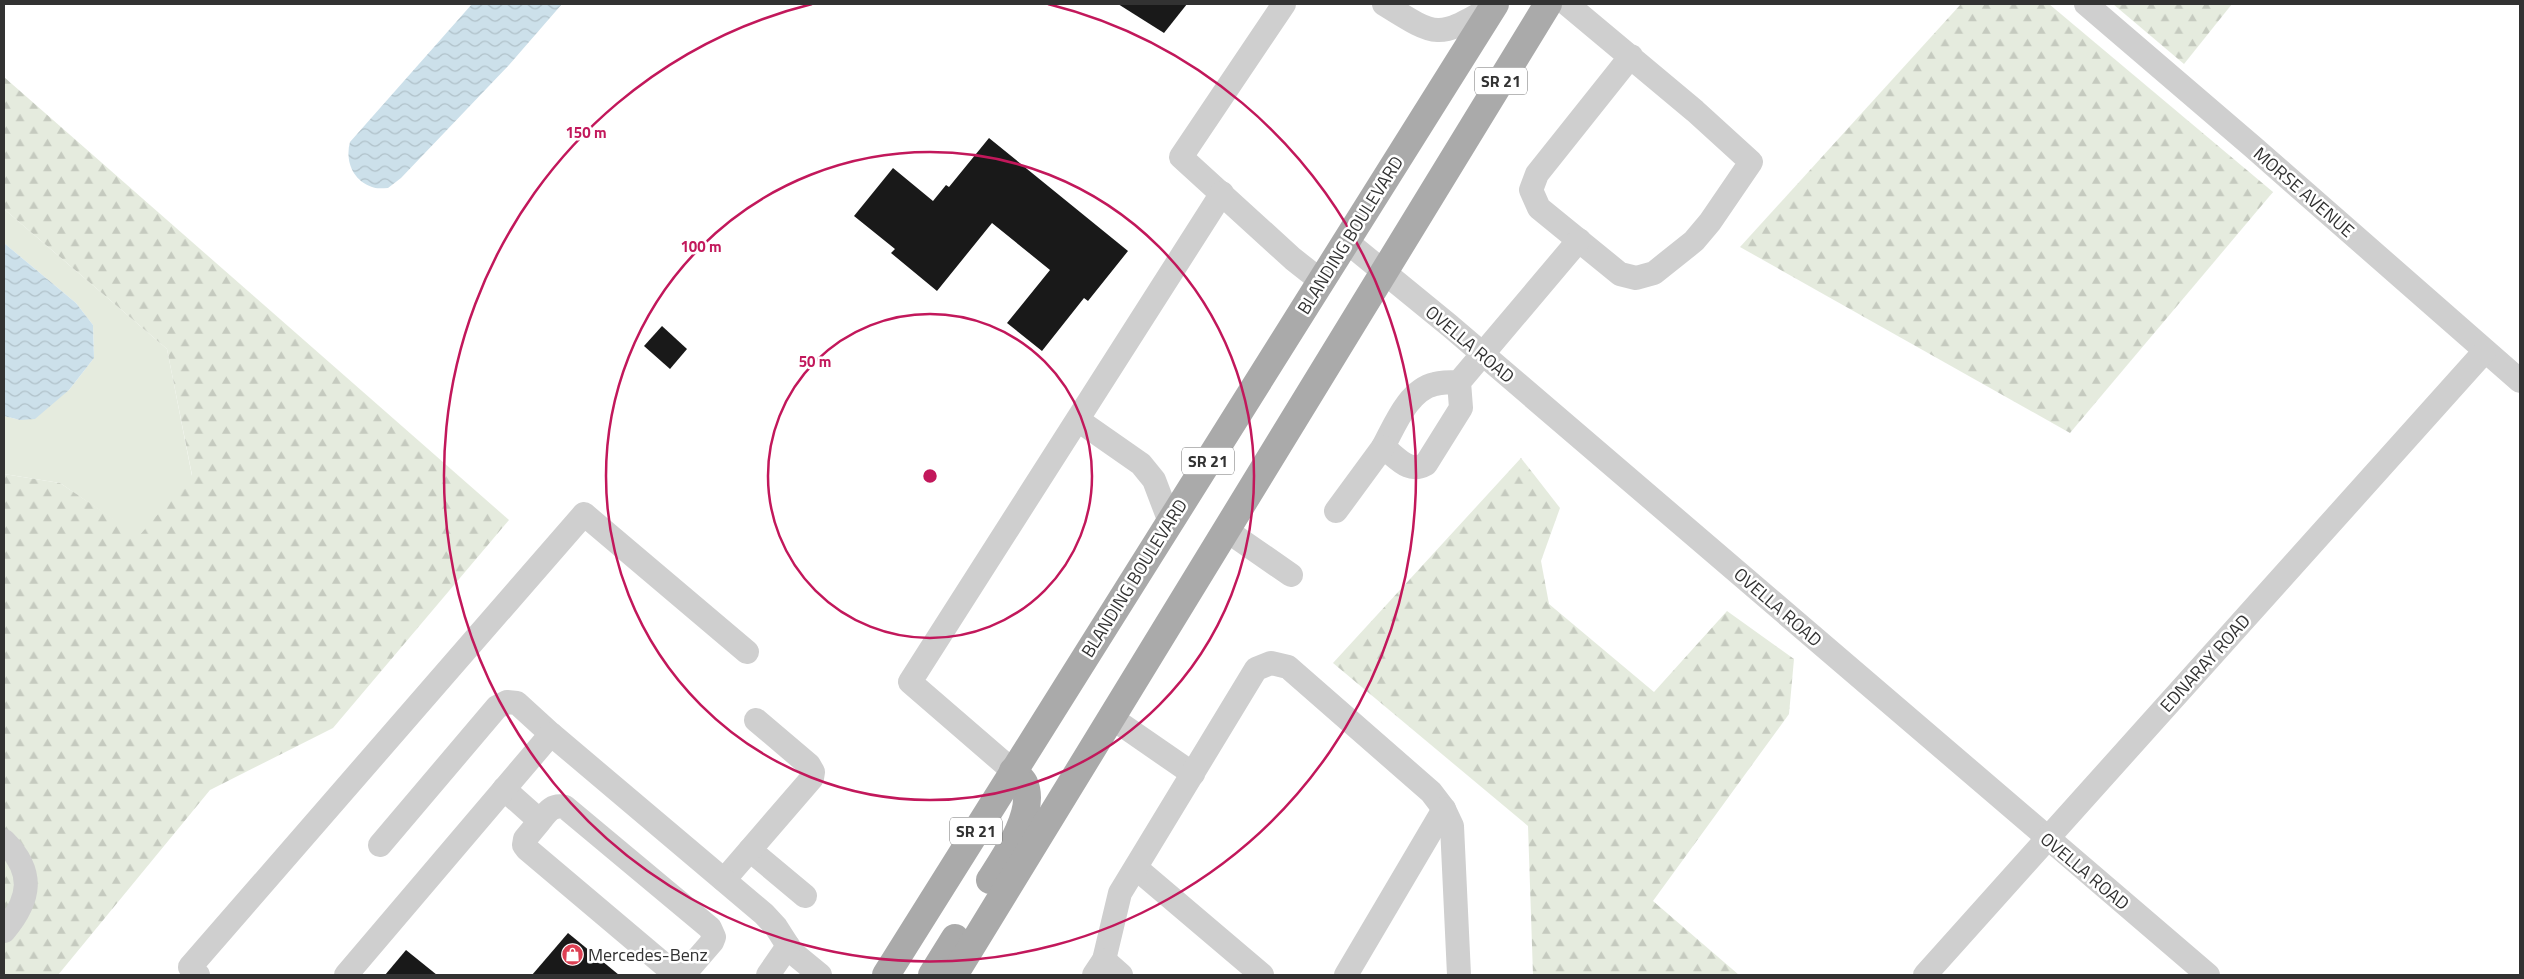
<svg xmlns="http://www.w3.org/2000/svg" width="2524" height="979" font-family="'Titillium Web',sans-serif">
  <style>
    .green { fill: #e5ebde }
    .forest { fill: url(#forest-firs) }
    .water { fill: url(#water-waves) }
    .building { fill: #191919 }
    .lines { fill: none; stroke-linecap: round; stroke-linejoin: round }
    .minor { stroke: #cfcfcf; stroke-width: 24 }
    .major { stroke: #aaa; stroke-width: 28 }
    .ring { fill: none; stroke: #c2185b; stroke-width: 2.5 }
    .labels { text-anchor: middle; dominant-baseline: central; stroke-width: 5; stroke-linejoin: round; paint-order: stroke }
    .shield { fill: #fff; stroke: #707070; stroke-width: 1 }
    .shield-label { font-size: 16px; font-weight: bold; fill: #323232 }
    .street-label { font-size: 18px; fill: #323232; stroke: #fff }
    .poi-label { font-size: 18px; fill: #323232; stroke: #fff; text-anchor: start }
    .centre { fill: #c2185b; stroke: #fff; stroke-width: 2.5 }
    .ring-label { font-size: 15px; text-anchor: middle; font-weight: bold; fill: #c2185b; stroke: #fff; stroke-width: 5; stroke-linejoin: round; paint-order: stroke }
  </style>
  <defs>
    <pattern id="forest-firs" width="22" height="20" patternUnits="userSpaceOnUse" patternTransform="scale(1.25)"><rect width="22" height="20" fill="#e5ebde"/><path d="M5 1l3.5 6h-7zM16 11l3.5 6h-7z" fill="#c5cabf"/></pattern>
    <pattern id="water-waves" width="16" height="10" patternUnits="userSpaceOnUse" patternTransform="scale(1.25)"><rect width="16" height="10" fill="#cce0ea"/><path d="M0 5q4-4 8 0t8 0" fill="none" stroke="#b0c1c9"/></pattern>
  </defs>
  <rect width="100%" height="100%" fill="#fff"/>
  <polygon class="green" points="4,209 167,349 192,476 139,537 60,483 4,474 4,416 20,420 69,390 94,358 93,325 76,303 4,243"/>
  <g class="forest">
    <polygon points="1961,4 2049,4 2273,192 2070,433 1740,247"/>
    <polygon points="2113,4 2232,4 2184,64"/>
    <polygon points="4,77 509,520 333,728 210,790 58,975 4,975 4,474 60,483 139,536 192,475 167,349 4,209"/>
    <polygon points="1521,458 1560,508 1541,561 1549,604 1654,692 1727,611 1794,659 1789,714 1653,901 1739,975 1533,975 1528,826 1333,663"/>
  </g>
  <g class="water">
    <path d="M472,4H562L509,65L401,178L388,188C383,188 376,189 372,187C352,180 345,160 350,142Z"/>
    <polygon points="4,243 76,303 93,325 94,358 69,390 35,419 20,420 4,416"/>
  </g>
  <g class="building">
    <polygon points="1118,4 1187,4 1164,33"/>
    <polygon points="989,138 1128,251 1088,301 1084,298 1042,351 1007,323 1050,270 992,223 937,291 891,253 895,249 854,216 893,168 933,201 946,185 949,187"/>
    <polygon points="662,326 687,349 670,369 644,346"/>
    <polygon points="568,933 619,975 532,975"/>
    <polygon points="406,950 437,975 385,975"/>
  </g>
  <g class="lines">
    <g class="minor">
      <polyline points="1284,4 1181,157 1293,259 1321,281"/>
      <path d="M1384,4C1440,39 1437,38 1494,6"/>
      <polyline points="1567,4 1695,111 1751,162 1710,222 1694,241 1654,273 1636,278 1620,274 1539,208 1531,190 1537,174 1631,56"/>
      <polyline points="2086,4 2253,147 2520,381"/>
      <polyline points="1346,241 1450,326 2208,975"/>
      <path d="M1459,382L1461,408L1426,464C1408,474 1398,458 1383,447C1395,425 1408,390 1435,384C1443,382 1451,382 1459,382L1579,240"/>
      <polyline points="1078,420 1141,464 1154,480 1170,522"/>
      <polyline points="1336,511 1383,447"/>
      <polyline points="1226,530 1291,575"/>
      <polyline points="1112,718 1193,774"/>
      <polyline points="1013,771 910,682 1222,193"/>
      <path d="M504,789L540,821C547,812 552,804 565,807L710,928L714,937L712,942L686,972L681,975L675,974L527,849L524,845L525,839L540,821"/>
      <path d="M4,841C35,872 31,899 4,931"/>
      <polyline points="380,845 497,707 507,702 517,703 551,734"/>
      <polyline points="750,850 805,896"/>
      <polyline points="1136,868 1262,975"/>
      <polyline points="724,880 812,778 813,772 809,765 756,720"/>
      <polyline points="1104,960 1120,893 1256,669 1271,663 1288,667 1431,792 1444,809 1452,826 1459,975"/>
      <polyline points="198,975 190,967 584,514 747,652"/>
      <polyline points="346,975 551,734 764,914 776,927 792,952 820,975"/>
      <polyline points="768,975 788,946"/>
      <polyline points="1094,975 1104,960 1121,975"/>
      <polyline points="1346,975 1444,809"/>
      <polyline points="1925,975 2485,351"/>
    </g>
    <g class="major">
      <path d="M990,880C1005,857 1037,811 1024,783C1022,779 1017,775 1013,771"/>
      <polyline points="886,975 1495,4"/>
      <polyline points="932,975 955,938"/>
      <polyline points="954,975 1548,4"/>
    </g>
  </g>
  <g class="ring">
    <circle cx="930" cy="476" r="162"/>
    <circle cx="930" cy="476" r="324"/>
    <path d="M1048 4A486 486 0 1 1 812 4"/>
  </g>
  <defs>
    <symbol id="shop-disc" viewBox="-11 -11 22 22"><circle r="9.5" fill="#dd4053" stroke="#fff"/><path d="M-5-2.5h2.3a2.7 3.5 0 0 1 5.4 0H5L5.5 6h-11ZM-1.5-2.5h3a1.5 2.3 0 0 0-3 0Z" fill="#fff"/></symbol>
  </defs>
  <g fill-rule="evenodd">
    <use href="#shop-disc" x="560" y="942" width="25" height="25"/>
  </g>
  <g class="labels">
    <g class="shield">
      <rect x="1475" y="67.5" width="52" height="27" rx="4"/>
      <rect x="1182" y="447.5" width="52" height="27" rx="4"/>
      <rect x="950" y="817.5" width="52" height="27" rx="4"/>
    </g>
    <g class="shield-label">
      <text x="1501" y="81">SR 21</text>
      <text x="1208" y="461">SR 21</text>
      <text x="976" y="831">SR 21</text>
    </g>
    <g class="street-label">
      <text transform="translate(2304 192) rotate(41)">MORSE AVENUE</text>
      <text transform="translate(1350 235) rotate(-58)">BLANDING BOULEVARD</text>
      <text transform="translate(1470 344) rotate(40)">OVELLA ROAD</text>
      <text transform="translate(1134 578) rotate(-58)">BLANDING BOULEVARD</text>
      <text transform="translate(1778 607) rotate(41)">OVELLA ROAD</text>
      <text transform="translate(2205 663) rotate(-48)">EDNARAY ROAD</text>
      <text transform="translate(2085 871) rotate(40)">OVELLA ROAD</text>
    </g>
    <g class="poi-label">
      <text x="588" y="954">Mercedes-Benz</text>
    </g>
  </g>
  <circle cx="930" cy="476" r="8" class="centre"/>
  <g class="ring-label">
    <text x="586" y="138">150 m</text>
    <text x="701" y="252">100 m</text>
    <text x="815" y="367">50 m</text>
  </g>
  <rect width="2524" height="979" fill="none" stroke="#323232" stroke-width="10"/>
</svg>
